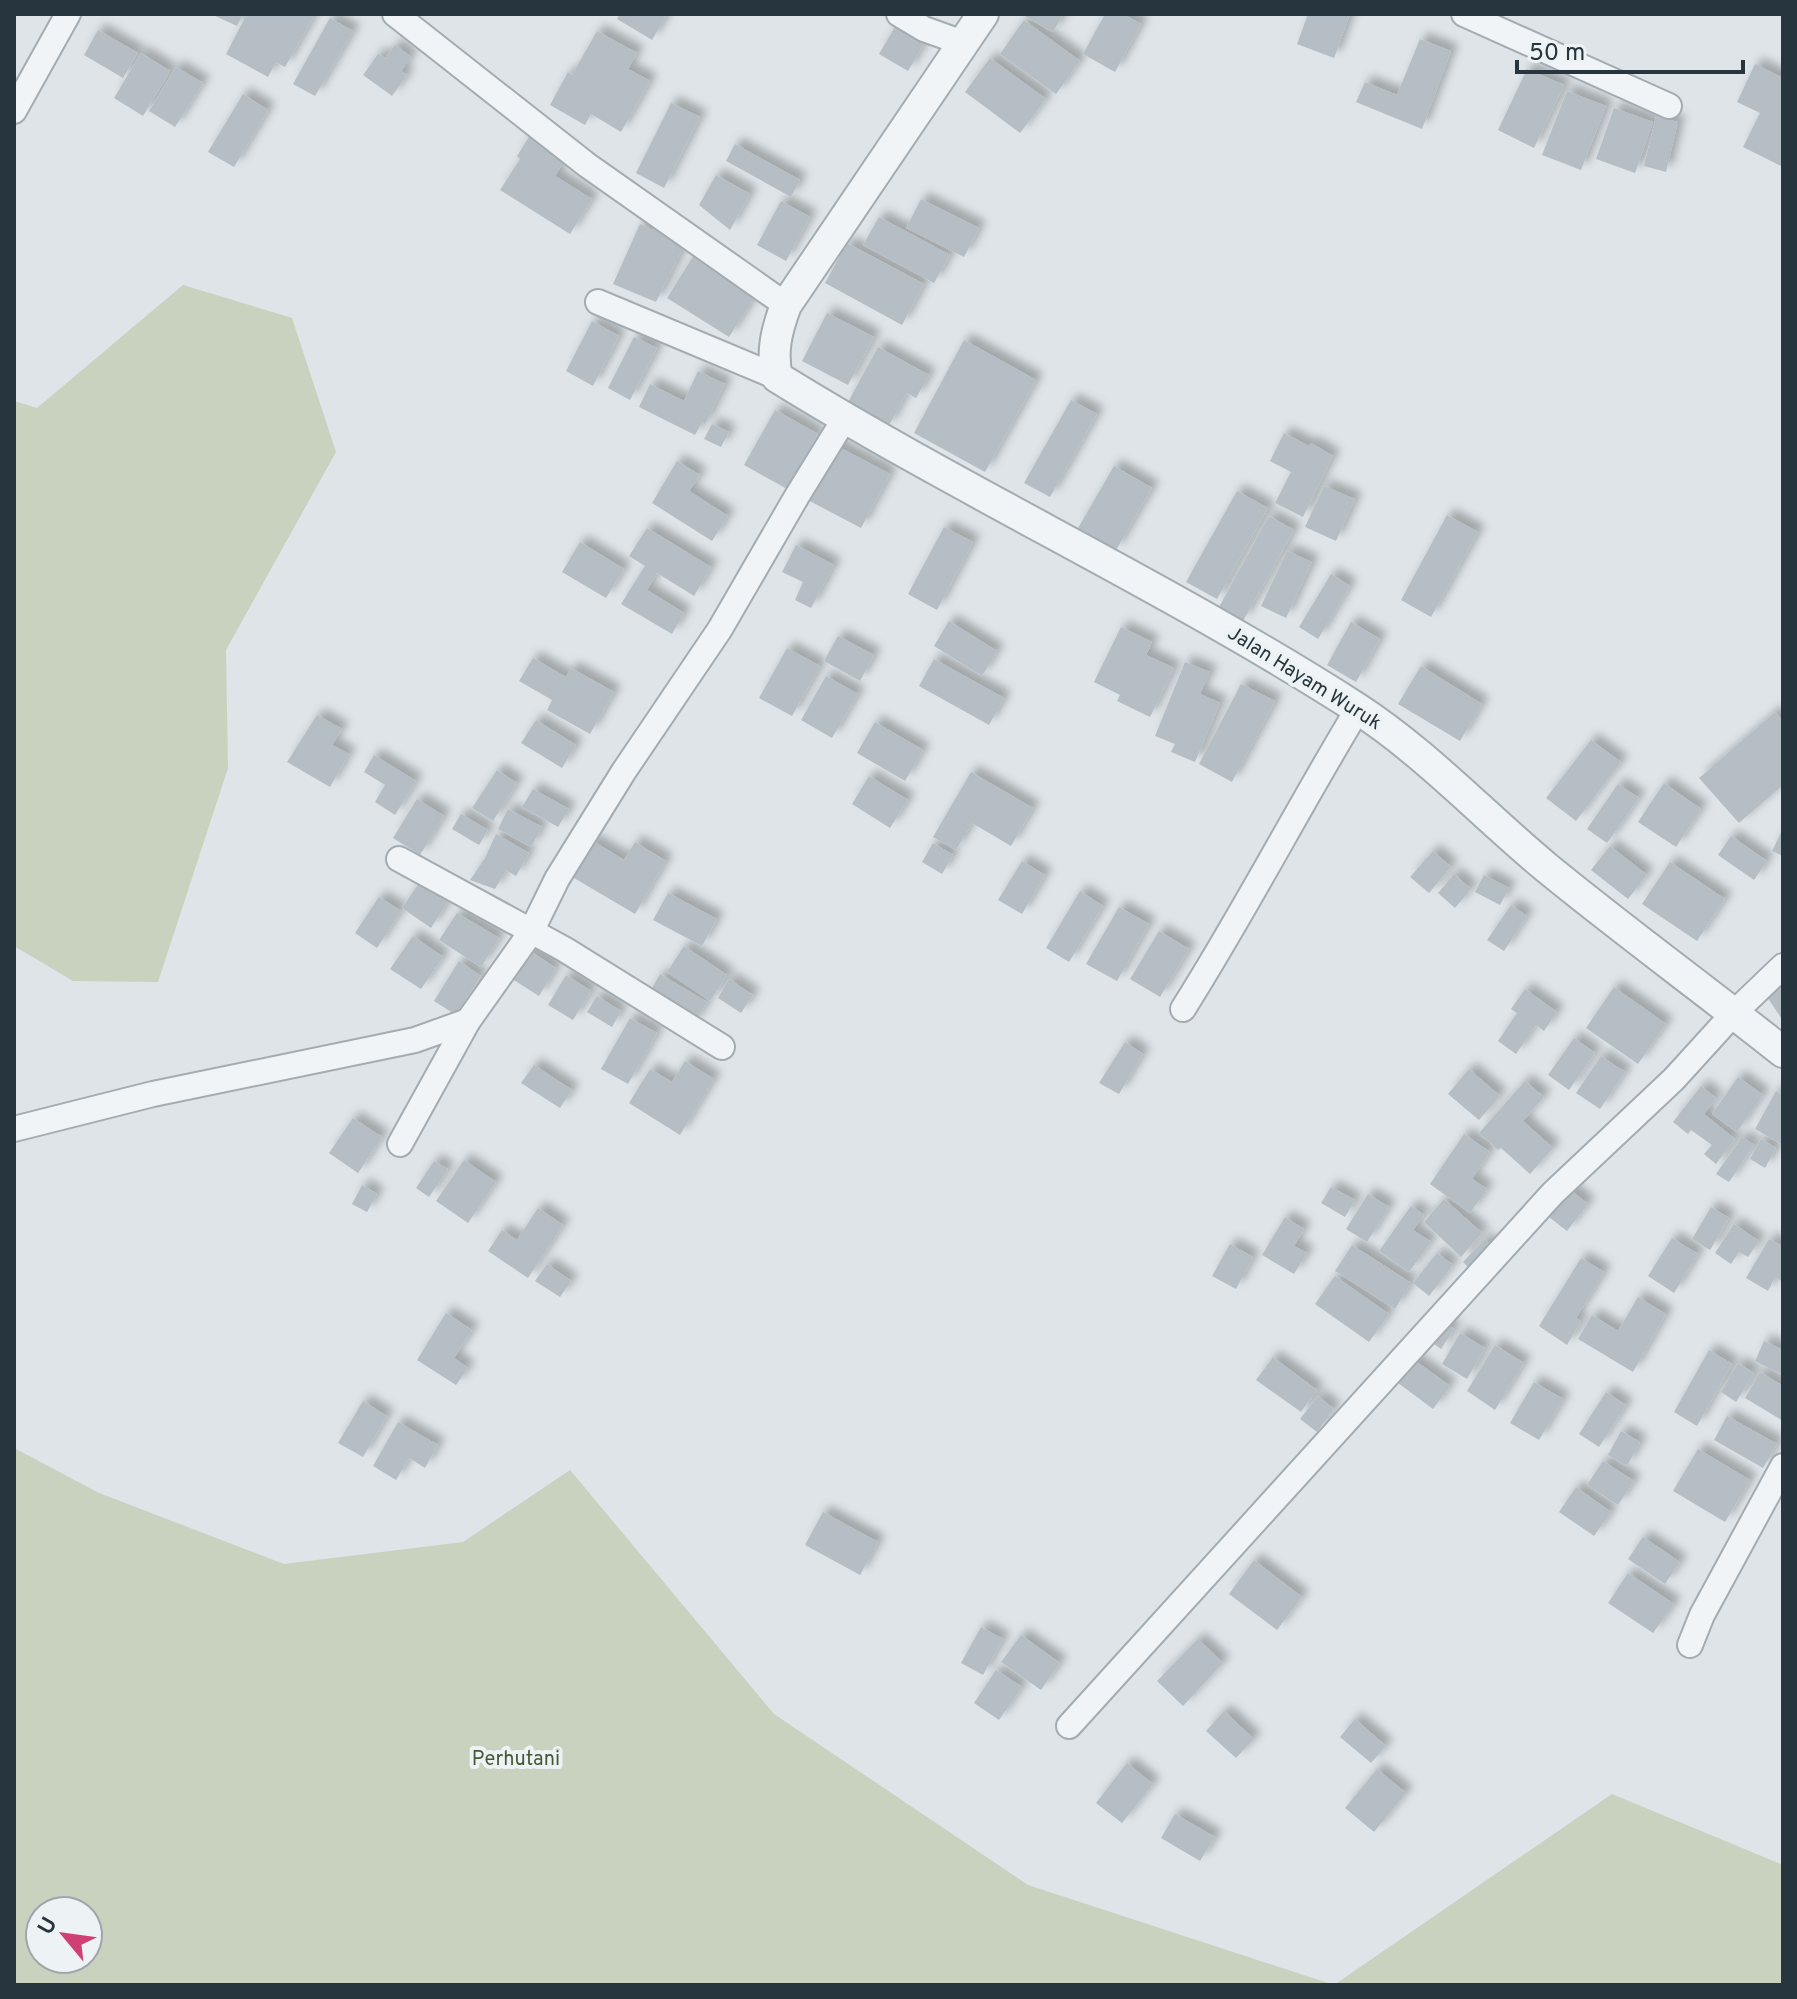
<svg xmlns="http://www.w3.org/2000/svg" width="1797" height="1999" font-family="Overpass,sans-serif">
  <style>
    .green { fill: #c8d2bf; fill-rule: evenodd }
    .building { fill: #b5bec4; filter: url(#shadow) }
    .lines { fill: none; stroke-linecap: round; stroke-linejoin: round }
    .minor-casing { stroke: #a3acb2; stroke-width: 28 }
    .tertiary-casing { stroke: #a3acb2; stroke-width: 34 }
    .minor { stroke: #f0f4f6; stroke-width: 24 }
    .tertiary { stroke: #f0f4f6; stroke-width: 30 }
    .labels { text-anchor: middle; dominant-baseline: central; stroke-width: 8; stroke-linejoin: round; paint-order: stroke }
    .street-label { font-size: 20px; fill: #27353e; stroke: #edf2f5 }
    .park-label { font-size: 20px; fill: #445a34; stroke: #edf2f5 }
  </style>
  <defs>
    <filter id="shadow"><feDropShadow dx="7" dy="-7" stdDeviation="4" flood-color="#0004"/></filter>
  </defs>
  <rect width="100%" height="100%" fill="#dee4e8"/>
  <g class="green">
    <polygon points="183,285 292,318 336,452 226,650 228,768 158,982 73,981 14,946 14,401 37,408"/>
    <path d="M14,1448L99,1493L284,1564L463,1542L570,1470L774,1714L1028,1885L1334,1985L1612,1794L1783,1865V1985H14ZM40,1911H88V1959H40Z"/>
  </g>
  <g class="building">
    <polygon points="211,14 243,14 237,26"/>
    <polygon points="247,14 310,14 314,16 285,67 276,62 268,77 226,54"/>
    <polygon points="620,14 667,14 652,40 617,19"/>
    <polygon points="1021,14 1063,14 1053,32"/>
    <polygon points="1105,14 1123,14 1141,24 1115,72 1083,54"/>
    <polygon points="1308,14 1350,14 1334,58 1297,44"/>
    <polygon points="330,18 353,31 315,96 293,84"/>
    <polygon points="1024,20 1080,61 1056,94 1000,54"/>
    <polygon points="895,27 924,44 908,71 879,54"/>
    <polygon points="98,30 138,53 123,78 84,55"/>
    <polygon points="597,31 637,53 628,69 650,81 621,132 591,114 585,125 550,105 568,72 572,75"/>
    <polygon points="1420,39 1451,51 1422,129 1356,102 1365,82 1397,95"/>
    <polygon points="395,45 411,57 401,71 407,75 392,96 363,75 378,54 385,58"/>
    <polygon points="141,53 170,71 143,116 114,98"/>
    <polygon points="990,58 1046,99 1020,133 965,92"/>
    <polygon points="1755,64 1783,78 1781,166 1743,147 1760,113 1737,102"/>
    <polygon points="176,67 203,83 175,127 149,111"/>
    <polygon points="1527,69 1564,85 1534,148 1498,130"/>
    <polygon points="1567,91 1606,106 1581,170 1542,155"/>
    <polygon points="243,94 268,110 234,167 208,152"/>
    <polygon points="671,103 700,117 664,188 636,173"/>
    <polygon points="1614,108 1653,122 1635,173 1596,159"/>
    <polygon points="1656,117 1678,122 1666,172 1644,166"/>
    <polygon points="532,132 568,155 555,176 592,199 570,234 500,190 520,159 517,156"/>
    <polygon points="735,144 800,180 791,197 726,161"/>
    <polygon points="716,175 750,194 730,230 699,205"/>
    <polygon points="921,199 979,228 964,257 906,228"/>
    <polygon points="781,201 810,217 786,261 757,245"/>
    <polygon points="879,217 950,255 934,283 863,245"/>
    <polygon points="640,224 685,244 656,302 613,284"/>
    <polygon points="847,243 924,284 902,325 825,283"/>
    <polygon points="697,250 759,290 729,337 667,298"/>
    <polygon points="827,313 874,337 848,385 802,361"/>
    <polygon points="592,321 619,336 593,386 566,371"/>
    <polygon points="634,337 657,348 630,400 608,388"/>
    <polygon points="964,340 1036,380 985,472 914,433"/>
    <polygon points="878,347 929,375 916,398 907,393 888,427 847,404"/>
    <polygon points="698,371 725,384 705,424 702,422 695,435 639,407 650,384 684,401"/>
    <polygon points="1071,400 1097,414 1050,497 1024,483"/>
    <polygon points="775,410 818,434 787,489 744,465"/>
    <polygon points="712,424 729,432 721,447 704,439"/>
    <polygon points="1284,433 1309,446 1311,443 1333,456 1303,517 1275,503 1291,472 1270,461"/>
    <polygon points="833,444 890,474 861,528 804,498"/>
    <polygon points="677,461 700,475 689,491 728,516 712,541 652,503"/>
    <polygon points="1114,466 1152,488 1116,550 1078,528"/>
    <polygon points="1324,486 1355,499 1336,541 1305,527"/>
    <polygon points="1237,491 1268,508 1217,599 1186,582"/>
    <polygon points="1447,515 1478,532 1431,617 1401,600"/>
    <polygon points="1269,516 1294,530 1243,621 1219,607"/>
    <polygon points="944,527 973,542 937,610 908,594"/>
    <polygon points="647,528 711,567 694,596 657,573 647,590 684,613 672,634 621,604 645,566 629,556"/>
    <polygon points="580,542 624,569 606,598 562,572"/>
    <polygon points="796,545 834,565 811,608 795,600 803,582 782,572"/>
    <polygon points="1287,551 1312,562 1286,618 1261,606"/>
    <polygon points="1331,574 1350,586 1318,639 1299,627"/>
    <polygon points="949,621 997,651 982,676 934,646"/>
    <polygon points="1351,622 1380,639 1356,682 1327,665"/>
    <polygon points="1121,627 1152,642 1146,655 1174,668 1150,717 1117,701 1120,695 1094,682"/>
    <polygon points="838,636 874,655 860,681 824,661"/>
    <polygon points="787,648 820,666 792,716 759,698"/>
    <polygon points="533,658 566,677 571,668 614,692 590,734 547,710 552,700 519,681"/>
    <polygon points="934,659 1004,698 989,725 919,686"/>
    <polygon points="1185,662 1210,672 1200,694 1220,703 1195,762 1171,752 1175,744 1155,736"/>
    <polygon points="1421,666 1482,704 1460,741 1398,704"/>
    <polygon points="826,676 858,694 832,738 801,720"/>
    <polygon points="1241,684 1275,701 1232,782 1199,764"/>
    <polygon points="1775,712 1783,721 1783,785 1739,823 1699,778"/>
    <polygon points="317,715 342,729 332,745 349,754 330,787 287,762"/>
    <polygon points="536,720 576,745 562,768 521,743"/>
    <polygon points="875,722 923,750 905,781 857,753"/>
    <polygon points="1591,740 1621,762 1576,821 1546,798"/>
    <polygon points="374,755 416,781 395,815 375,802 385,785 364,772"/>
    <polygon points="497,770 517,783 493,821 472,808"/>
    <polygon points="971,772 1033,808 1011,846 972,823 956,850 933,837"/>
    <polygon points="869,776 908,800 890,828 852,804"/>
    <polygon points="1664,783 1701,809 1676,847 1638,822"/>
    <polygon points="1618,784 1639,798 1607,843 1587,829"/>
    <polygon points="533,789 569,809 558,827 522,807"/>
    <polygon points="417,799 444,816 420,855 393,838"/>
    <polygon points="508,809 542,827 531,847 498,829"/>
    <polygon points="461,814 488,830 479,845 452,829"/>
    <polygon points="1783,829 1783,856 1772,851"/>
    <polygon points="496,834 529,853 516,876 506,870 495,889 470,880 485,858"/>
    <polygon points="1731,836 1767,861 1754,880 1718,855"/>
    <polygon points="591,840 624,860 635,842 666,861 635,914 569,875"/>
    <polygon points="933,843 953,855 942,874 922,862"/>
    <polygon points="1610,846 1647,875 1628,899 1591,870"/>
    <polygon points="1433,851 1451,867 1429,893 1410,877"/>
    <polygon points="1022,861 1045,875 1022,914 998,900"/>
    <polygon points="1670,862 1725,899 1697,941 1642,904"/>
    <polygon points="1454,874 1471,889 1455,908 1438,893"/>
    <polygon points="1484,875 1509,888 1500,905 1475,892"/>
    <polygon points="424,876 452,895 431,928 402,908"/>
    <polygon points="1080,891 1103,906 1069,962 1046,948"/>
    <polygon points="668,893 717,919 702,946 653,920"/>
    <polygon points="379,897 401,911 377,948 355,933"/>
    <polygon points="1511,905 1527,916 1504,951 1487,940"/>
    <polygon points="1119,907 1149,924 1117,981 1086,964"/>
    <polygon points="457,913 499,938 481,967 439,940"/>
    <polygon points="1159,931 1189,949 1160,997 1130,979"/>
    <polygon points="413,936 443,957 421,989 390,969"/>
    <polygon points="684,946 727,975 710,1001 667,972"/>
    <polygon points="527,949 556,968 539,996 509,977"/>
    <polygon points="459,961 481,976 456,1015 434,1001"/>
    <polygon points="660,974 707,1002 693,1025 647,997"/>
    <polygon points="566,975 591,991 573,1020 548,1005"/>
    <polygon points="729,979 753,995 741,1013 718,998"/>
    <polygon points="1783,984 1783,1021 1766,995"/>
    <polygon points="1614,987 1666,1024 1638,1064 1586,1028"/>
    <polygon points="1525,989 1557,1012 1544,1031 1536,1025 1516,1054 1498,1041 1517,1013 1511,1009"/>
    <polygon points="597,996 621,1011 612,1027 587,1012"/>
    <polygon points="630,1018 657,1033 628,1084 601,1069"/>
    <polygon points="1574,1038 1595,1053 1569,1090 1548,1075"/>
    <polygon points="1125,1042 1143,1054 1119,1094 1099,1083"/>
    <polygon points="1601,1056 1625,1072 1600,1109 1576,1093"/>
    <polygon points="685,1061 714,1079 680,1135 629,1103 650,1069 672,1082"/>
    <polygon points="534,1065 572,1090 560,1108 521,1083"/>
    <polygon points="1469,1069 1500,1096 1479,1120 1448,1094"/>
    <polygon points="1738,1077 1763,1095 1737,1132 1712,1114"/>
    <polygon points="1525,1081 1544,1097 1523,1121 1553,1148 1530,1174 1501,1148 1498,1150 1479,1133"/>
    <polygon points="1701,1086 1716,1098 1704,1114 1735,1139 1716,1164 1704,1154 1712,1145 1691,1130 1688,1134 1673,1122"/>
    <polygon points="1776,1091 1783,1095 1783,1145 1755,1129"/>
    <polygon points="353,1118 382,1137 358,1173 329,1153"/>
    <polygon points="1464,1134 1490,1152 1472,1179 1487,1189 1470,1213 1430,1184"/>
    <polygon points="1742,1137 1754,1145 1729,1182 1716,1174"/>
    <polygon points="1761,1139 1776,1148 1765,1168 1750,1159"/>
    <polygon points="464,1160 496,1182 468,1223 436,1201"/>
    <polygon points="434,1161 448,1169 429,1197 416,1188"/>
    <polygon points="362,1185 377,1194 367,1212 352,1204"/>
    <polygon points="1331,1187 1355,1200 1345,1217 1321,1203"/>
    <polygon points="1567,1187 1588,1204 1567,1231 1545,1214"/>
    <polygon points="1368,1194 1389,1207 1367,1242 1346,1229"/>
    <polygon points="1444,1199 1482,1233 1461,1257 1424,1222"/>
    <polygon points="1411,1206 1424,1215 1413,1230 1431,1242 1409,1272 1379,1251"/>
    <polygon points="1711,1207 1729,1218 1710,1250 1692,1239"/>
    <polygon points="538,1208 563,1225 528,1278 488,1251 502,1230 517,1240"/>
    <polygon points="1285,1217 1304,1229 1294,1246 1307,1253 1294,1274 1262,1255"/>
    <polygon points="1734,1224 1759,1241 1748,1257 1739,1252 1731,1264 1715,1253"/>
    <polygon points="1672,1238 1698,1254 1674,1293 1648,1276"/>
    <polygon points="1485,1239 1496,1250 1475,1274 1463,1262"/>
    <polygon points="1769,1239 1783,1246 1783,1282 1775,1277 1768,1291 1746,1278"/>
    <polygon points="1230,1244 1253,1257 1236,1289 1212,1276"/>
    <polygon points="1352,1245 1411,1283 1395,1309 1335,1271"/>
    <polygon points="1437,1253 1453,1265 1429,1296 1413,1283"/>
    <polygon points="1581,1258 1604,1272 1576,1318 1581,1321 1567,1345 1539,1326"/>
    <polygon points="547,1264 571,1281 560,1297 535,1281"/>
    <polygon points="1335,1276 1389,1314 1369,1342 1315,1304"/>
    <polygon points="1638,1297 1666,1314 1633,1372 1578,1339 1592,1315 1618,1331"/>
    <polygon points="446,1313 472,1330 454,1358 468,1368 456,1385 417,1360"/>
    <polygon points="1441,1320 1454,1329 1441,1349 1427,1339"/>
    <polygon points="1460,1333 1485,1348 1467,1379 1442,1364"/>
    <polygon points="1764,1341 1783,1350 1783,1375 1755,1361"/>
    <polygon points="1495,1345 1524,1363 1495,1410 1467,1391"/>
    <polygon points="1709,1350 1732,1364 1697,1426 1674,1412"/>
    <polygon points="1273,1357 1317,1390 1301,1412 1256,1380"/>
    <polygon points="1410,1357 1450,1386 1433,1409 1394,1380"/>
    <polygon points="1738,1363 1754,1373 1736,1402 1721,1392"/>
    <polygon points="1760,1372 1783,1386 1783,1421 1745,1398"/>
    <polygon points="1534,1382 1563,1399 1539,1440 1510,1423"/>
    <polygon points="1606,1392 1626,1405 1599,1447 1579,1434"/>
    <polygon points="1318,1396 1334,1409 1317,1432 1300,1419"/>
    <polygon points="363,1401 387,1416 363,1457 338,1443"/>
    <polygon points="1727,1416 1777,1444 1763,1468 1714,1440"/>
    <polygon points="398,1422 438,1445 425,1468 409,1458 396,1480 373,1466"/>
    <polygon points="1621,1431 1640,1442 1627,1466 1608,1455"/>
    <polygon points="1698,1449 1750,1480 1725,1522 1673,1491"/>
    <polygon points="1603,1461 1634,1481 1618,1505 1587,1485"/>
    <polygon points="1576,1487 1611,1512 1594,1536 1559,1512"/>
    <polygon points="823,1512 878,1542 860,1575 805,1545"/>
    <polygon points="1643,1537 1680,1562 1665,1584 1628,1559"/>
    <polygon points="1254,1560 1302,1597 1277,1630 1229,1594"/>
    <polygon points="1628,1573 1674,1604 1653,1633 1608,1603"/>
    <polygon points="981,1627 1003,1639 983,1675 961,1663"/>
    <polygon points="1021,1635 1060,1663 1041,1690 1001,1662"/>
    <polygon points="1198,1639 1223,1663 1183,1706 1157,1681"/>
    <polygon points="996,1670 1022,1687 999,1720 974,1703"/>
    <polygon points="1224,1711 1254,1739 1236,1758 1206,1731"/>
    <polygon points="1355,1719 1386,1746 1371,1763 1340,1737"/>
    <polygon points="1127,1763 1153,1784 1122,1823 1096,1803"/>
    <polygon points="1377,1769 1406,1793 1374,1832 1345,1808"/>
    <polygon points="1175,1814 1215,1837 1200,1861 1161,1838"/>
  </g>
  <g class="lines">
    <defs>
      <g id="minor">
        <polyline points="395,14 587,165 786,305"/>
        <polyline points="899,14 924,29 963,43"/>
        <polyline points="1464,14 1669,106"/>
        <polyline points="14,111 68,14"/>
        <polyline points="598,302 777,377"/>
        <polyline points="399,859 564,949 722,1047"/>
        <path d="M1183,1009C1245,911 1298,808 1358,709"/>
        <polyline points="14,1129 153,1094 415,1040 468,1021"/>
        <polyline points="400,1144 468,1021 531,932 557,879 624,771 720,629 797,496 845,418"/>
        <polyline points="1690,1645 1702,1615 1783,1466"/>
        <polyline points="1069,1726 1553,1193 1674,1079 1734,1013 1783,966"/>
      </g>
      <path id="tertiary" d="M983,14L786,305C777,329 771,351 777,377C966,494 1168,587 1355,707C1425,752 1483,815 1547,868C1624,931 1705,990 1783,1052"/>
    </defs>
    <use href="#minor" class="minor-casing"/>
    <use href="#tertiary" class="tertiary-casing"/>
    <use href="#minor" class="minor"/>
    <use href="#tertiary" class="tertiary"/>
  </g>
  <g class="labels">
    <g class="street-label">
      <text transform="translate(1304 679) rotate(32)">Jalan Hayam Wuruk</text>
    </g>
    <g class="park-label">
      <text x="516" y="1760">Perhutani</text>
    </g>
  </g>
  <rect width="1797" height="1999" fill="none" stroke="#27353e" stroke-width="32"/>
  <g transform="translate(64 1935) rotate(299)"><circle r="38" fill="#edf2f5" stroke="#9ea6ac" stroke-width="2"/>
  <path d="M0-6L14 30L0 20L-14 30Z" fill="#cf4175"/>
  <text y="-12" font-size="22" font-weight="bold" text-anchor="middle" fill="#27353e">U</text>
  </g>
  <path d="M1517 60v12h226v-12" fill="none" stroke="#27353e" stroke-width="4"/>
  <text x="1529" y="60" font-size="24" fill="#27353e" stroke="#edf2f5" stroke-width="6" paint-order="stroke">50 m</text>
</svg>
